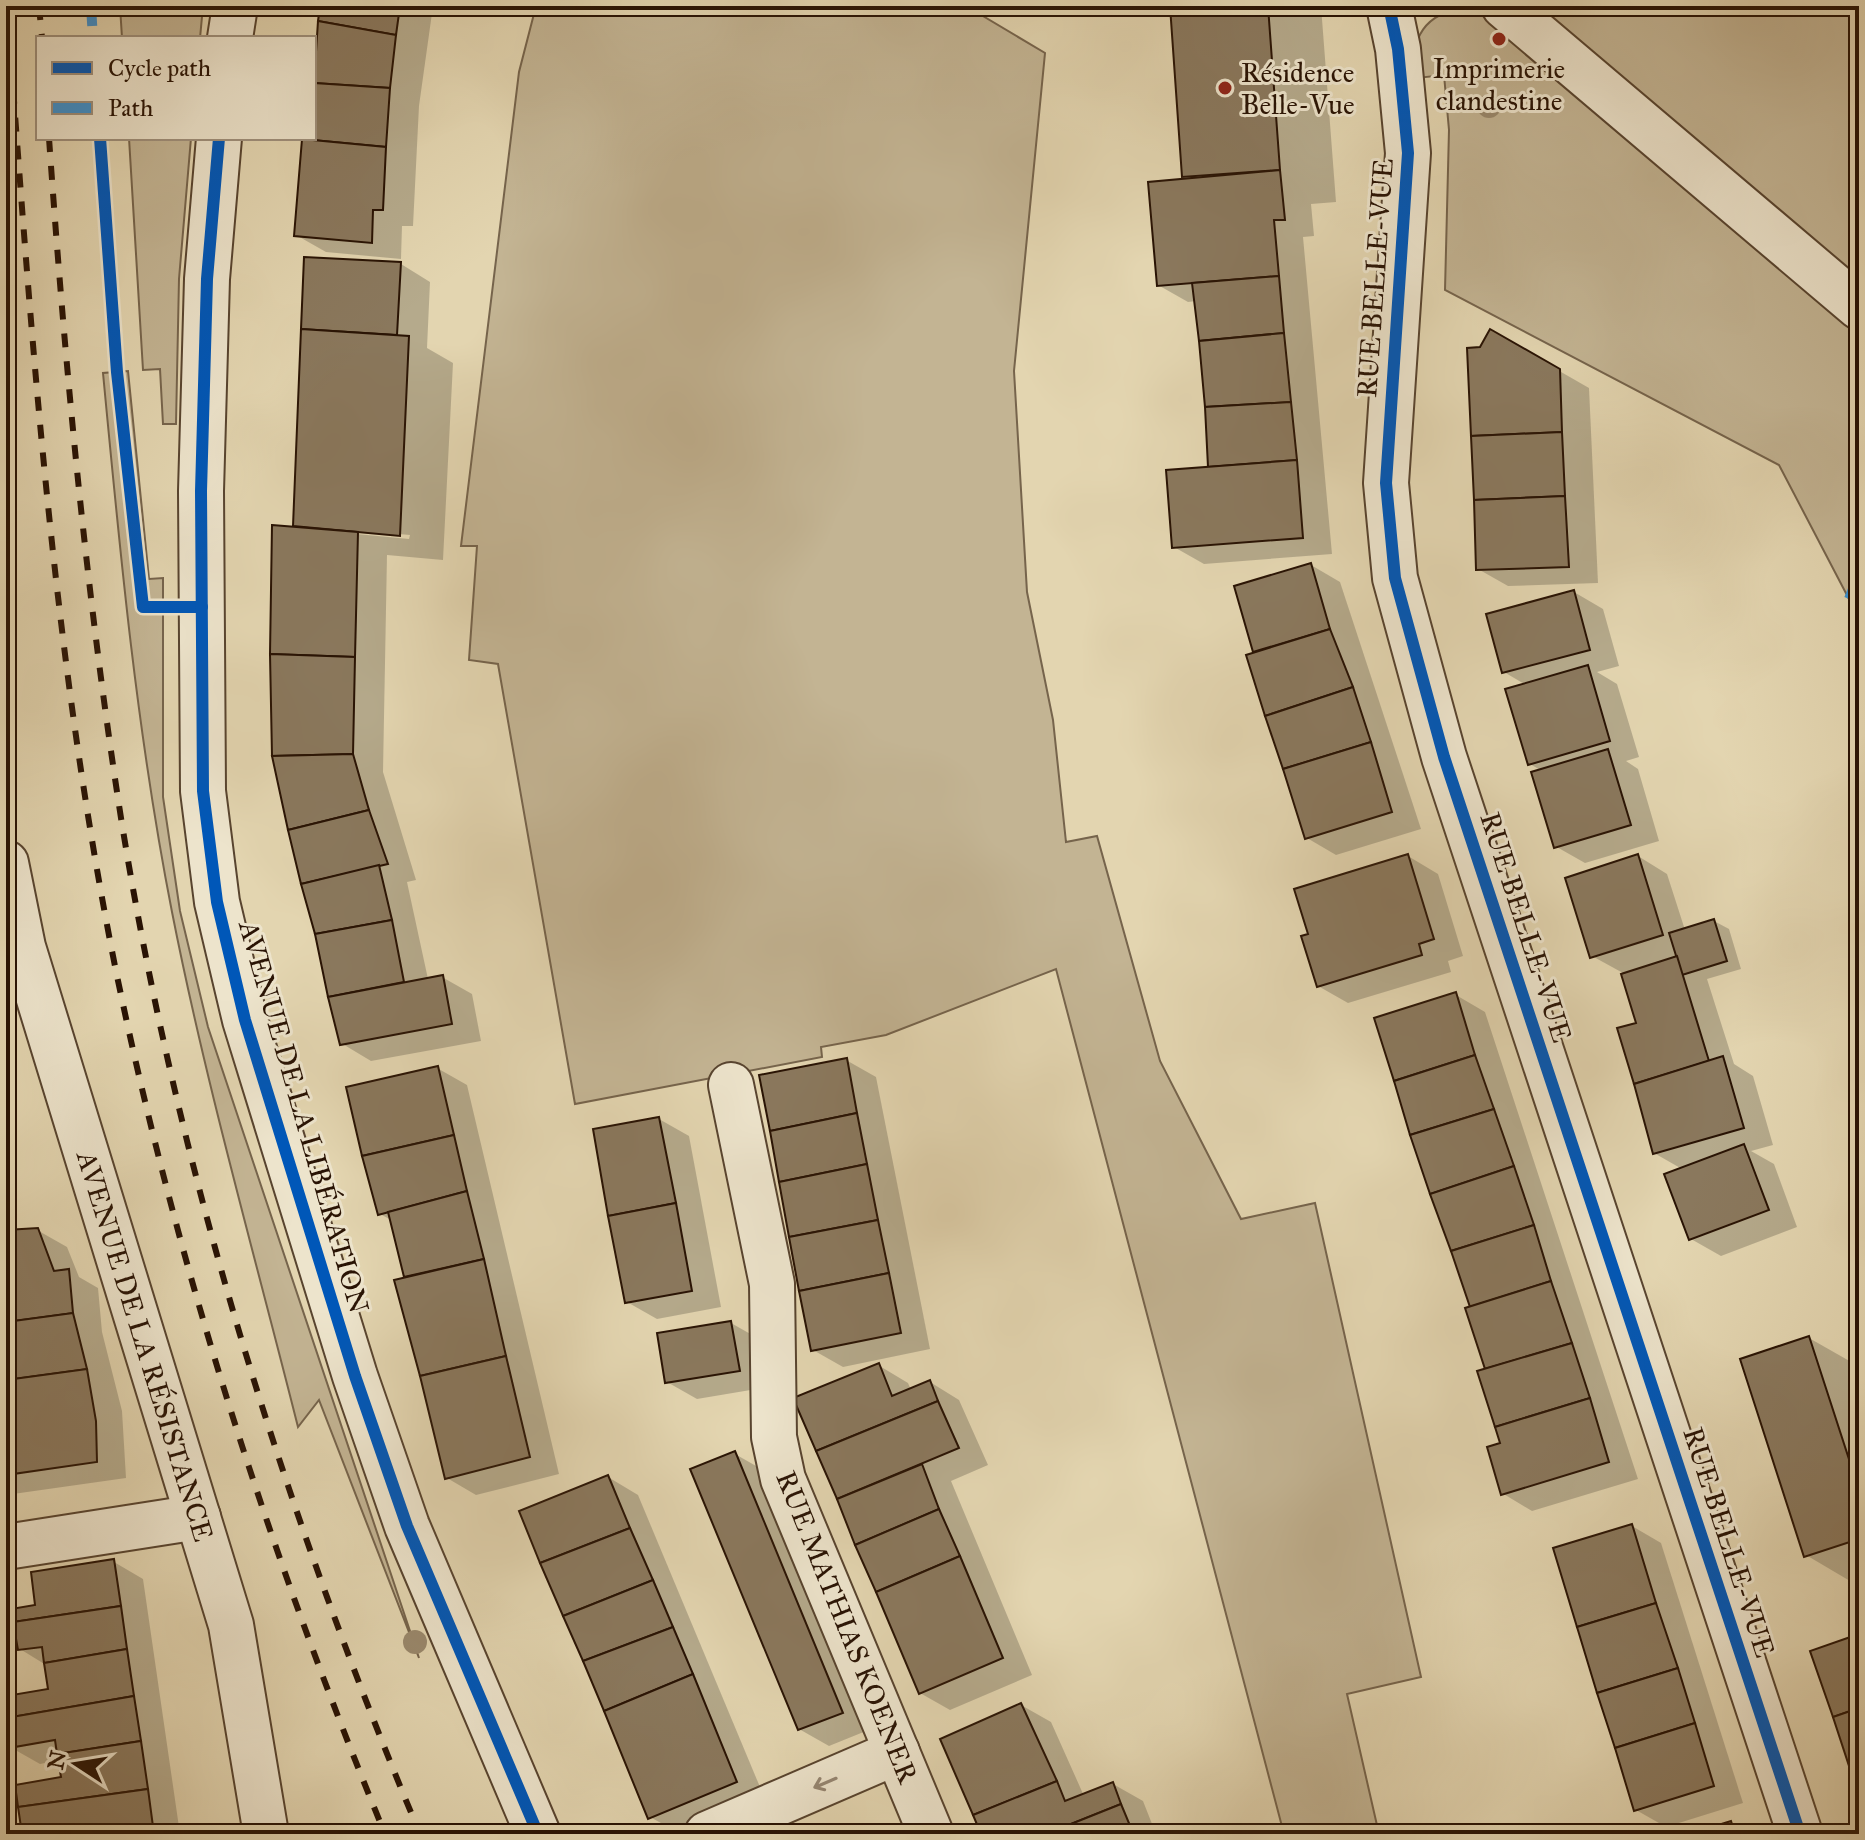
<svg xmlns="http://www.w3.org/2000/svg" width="1865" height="1840" font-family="'IM FELL Great Primer',serif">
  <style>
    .green { fill: #c3b493; stroke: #76644c; stroke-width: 2 }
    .shadow { fill: #0003; fill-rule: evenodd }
    .building { fill: #8a785d; stroke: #291304; stroke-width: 2 }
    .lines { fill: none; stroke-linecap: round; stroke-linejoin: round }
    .minor-casing { stroke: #58442f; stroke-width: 48 }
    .minor { stroke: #ede4cc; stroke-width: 44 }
    .rail { stroke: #291304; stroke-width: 6; stroke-dasharray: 14 14; stroke-linecap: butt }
    .quiet { stroke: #3c92d1; stroke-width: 10; stroke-dasharray: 20 10; stroke-linecap: butt }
    .cycleway-casing { stroke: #ede4cc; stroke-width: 17 }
    .cycleway { stroke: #0057b8; stroke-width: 12 }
    .tree { fill: #9a896d }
    .oneway { stroke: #958672 }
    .poi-dot { fill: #8f2418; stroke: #ede4cc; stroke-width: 3 }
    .labels { text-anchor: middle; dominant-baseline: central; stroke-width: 6; stroke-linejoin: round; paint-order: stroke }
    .poi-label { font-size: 28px; fill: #291304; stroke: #ede4cc }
    .street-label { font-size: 28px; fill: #291304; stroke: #ede4cc }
  </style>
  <rect width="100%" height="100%" fill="#e3d5b0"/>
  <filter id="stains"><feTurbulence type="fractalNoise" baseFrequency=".0025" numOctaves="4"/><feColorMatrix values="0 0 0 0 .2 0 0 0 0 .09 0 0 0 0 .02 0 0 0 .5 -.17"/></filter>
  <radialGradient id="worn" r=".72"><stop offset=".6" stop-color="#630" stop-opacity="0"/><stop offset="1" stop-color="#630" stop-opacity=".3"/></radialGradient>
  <g class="green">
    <polygon points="120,6 203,6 200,38 122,38"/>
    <polygon points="536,6 966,6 1045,53 1014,371 1027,592 1053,720 1066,842 1097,836 1160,1061 1241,1219 1315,1203 1421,1677 1347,1694 1379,1834 1284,1834 1056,969 886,1035 821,1047 822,1057 575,1104 498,664 469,660 477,546 461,546 519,72"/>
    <path d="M1504,6H1859V834L1849,818V599L1779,465L1445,290L1449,130L1444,75L1417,78C1417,67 1414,49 1418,39C1432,4 1474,7 1504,6Z"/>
    <polygon points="129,138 191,138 179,279 176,424 163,424 160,369 143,370"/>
    <path d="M128,371L149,579L163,578V797L180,911L208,1027L419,1658L319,1400L298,1427C255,1256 206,1085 172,912C137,734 120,553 103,373Z"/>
  </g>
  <g class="shadow">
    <polygon points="323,6 433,6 419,106 413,226 402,226 401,259 326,252 296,235 304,138 314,138 314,68"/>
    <polygon points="1172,6 1321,6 1336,202 1311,204 1314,236 1303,237 1332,554 1204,564 1174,547 1210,469 1196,301 1188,302 1158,285 1191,180 1184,176"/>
    <path d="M306,259L401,264L430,282L427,348L453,363L443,560L387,555L383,772L416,880L407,882L428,979L442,977L472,994L481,1041L371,1061L341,1043L274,756L303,530L295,525ZM353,530L410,535L409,539L357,534Z"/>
    <polygon points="1491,332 1589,388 1598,583 1508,586 1478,569"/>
    <polygon points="1311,565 1340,582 1421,829 1336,855 1307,838 1236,588"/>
    <polygon points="1574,592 1603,609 1619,666 1597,672 1617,684 1639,757 1626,761 1638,769 1659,841 1585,863 1555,846 1542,771 1530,764 1526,685 1504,672"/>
    <polygon points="1408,856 1438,874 1463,956 1448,961 1451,972 1348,1003 1318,986 1310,935"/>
    <polygon points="1638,856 1667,874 1685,930 1714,921 1729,929 1741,969 1707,979 1734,1064 1753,1076 1773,1145 1751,1151 1774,1164 1797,1227 1721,1256 1691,1239 1682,1169 1654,1153 1638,1024 1623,973 1592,956"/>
    <polygon points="6,962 11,1027 6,1027"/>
    <polygon points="1456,995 1485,1012 1638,1479 1532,1511 1502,1493 1503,1445 1488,1370"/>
    <polygon points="846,1060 876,1077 930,1349 843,1367 813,1350"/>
    <polygon points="437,1068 467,1085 559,1474 476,1495 447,1478 393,1221 380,1214"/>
    <polygon points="659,1119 689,1136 721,1307 657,1319 627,1302"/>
    <polygon points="37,1230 67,1247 79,1277 98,1288 102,1332 122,1411 126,1478 6,1495 6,1232"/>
    <polygon points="731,1323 761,1340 769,1387 697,1399 667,1382"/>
    <polygon points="1809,1338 1853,1363 1859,1383 1859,1578 1850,1581 1806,1555"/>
    <polygon points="878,1365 908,1383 911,1390 930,1382 959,1400 988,1465 951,1481 1032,1675 950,1710 920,1693 796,1399"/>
    <polygon points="735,1454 765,1471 871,1729 829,1746 799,1729"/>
    <polygon points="608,1477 638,1495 765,1799 681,1834 650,1817"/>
    <polygon points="1632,1526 1661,1543 1743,1803 1666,1827 1636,1810"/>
    <polygon points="114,1562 143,1579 180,1834 24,1834 17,1786 63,1779 60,1760 40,1764 10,1747 6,1698 50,1691 46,1665 20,1649 37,1606"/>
    <polygon points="1021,1705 1051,1722 1084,1796 1113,1784 1143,1801 1156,1834 981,1834 942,1740"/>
    <polygon points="1731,1823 1750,1834 1695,1834"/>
    <polygon points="770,1825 786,1834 750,1834"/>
  </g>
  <g class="building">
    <polygon points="320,6 400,6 396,35 318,21"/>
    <polygon points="1170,6 1268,6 1280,170 1182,177"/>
    <polygon points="318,21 396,35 390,88 314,83"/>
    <polygon points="314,83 390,88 386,147 302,139 314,138"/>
    <polygon points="302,139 386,147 383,210 373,210 372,243 294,236"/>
    <polygon points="1280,170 1285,220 1274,220 1279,276 1157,286 1148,182"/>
    <polygon points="304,257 401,262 397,335 301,329"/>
    <polygon points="1279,276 1284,333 1199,341 1192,283"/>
    <polygon points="301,329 409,336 400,536 293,526"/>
    <polygon points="1490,329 1560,369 1562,432 1471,436 1467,348 1480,347"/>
    <polygon points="1284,333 1291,402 1205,407 1199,341"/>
    <polygon points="1291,402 1297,460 1208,467 1205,407"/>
    <polygon points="1562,432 1565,496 1474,500 1471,436"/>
    <polygon points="1297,460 1303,538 1172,548 1166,470"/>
    <polygon points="1565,496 1569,567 1476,570 1474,500"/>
    <polygon points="272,525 358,532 355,657 270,654"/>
    <polygon points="1311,563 1330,629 1253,652 1234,586"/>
    <polygon points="1574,590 1590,650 1502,673 1486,614"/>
    <polygon points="1330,629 1353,687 1265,716 1246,655"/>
    <polygon points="270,654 355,657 353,754 272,756"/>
    <polygon points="1588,665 1610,741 1528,765 1505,689"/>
    <polygon points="1353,687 1371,742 1283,769 1265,716"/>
    <polygon points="1371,742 1392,812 1305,839 1283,769"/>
    <polygon points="1608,749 1631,825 1554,848 1531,772"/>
    <polygon points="353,754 369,810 288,830 272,756"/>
    <polygon points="369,810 388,864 301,884 288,830"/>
    <polygon points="1408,854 1434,939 1419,944 1422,955 1317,987 1301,936 1308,934 1294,889"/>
    <polygon points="1638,854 1663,935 1590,958 1565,878"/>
    <polygon points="379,865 392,920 315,934 301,884"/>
    <polygon points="1714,919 1727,961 1682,975 1669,933"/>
    <polygon points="392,920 404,982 328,997 315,934"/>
    <polygon points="1677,956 1709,1061 1634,1084 1617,1028 1636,1023 1621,974"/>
    <polygon points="443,975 452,1024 340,1045 328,997"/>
    <polygon points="1456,992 1475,1055 1394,1081 1374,1018"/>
    <polygon points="1475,1055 1494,1109 1410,1135 1394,1081"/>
    <polygon points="1723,1056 1744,1128 1653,1154 1634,1084"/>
    <polygon points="847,1058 857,1113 770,1131 759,1075"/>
    <polygon points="438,1066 454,1135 362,1156 346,1087"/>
    <polygon points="1494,1109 1514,1166 1430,1194 1410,1135"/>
    <polygon points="857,1113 867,1164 779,1182 770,1131"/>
    <polygon points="659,1117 676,1203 608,1216 593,1129"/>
    <polygon points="454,1135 467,1191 378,1215 362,1156"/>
    <polygon points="1744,1144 1769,1210 1689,1240 1664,1174"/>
    <polygon points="867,1164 878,1220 789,1237 779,1182"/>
    <polygon points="1514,1166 1534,1225 1451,1251 1430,1194"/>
    <polygon points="467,1191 484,1259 404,1277 388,1212"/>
    <polygon points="676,1203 692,1291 625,1303 608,1216"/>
    <polygon points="878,1220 889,1273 799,1291 789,1237"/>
    <polygon points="1534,1225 1551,1281 1470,1307 1451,1251"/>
    <polygon points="38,1228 54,1271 69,1269 73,1313 6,1322 6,1230"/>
    <polygon points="484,1259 506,1356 420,1376 394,1280"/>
    <polygon points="889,1273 901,1333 811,1351 799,1291"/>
    <polygon points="1551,1281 1572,1343 1485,1369 1465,1308"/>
    <polygon points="73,1313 87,1369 6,1380 6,1322"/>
    <polygon points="731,1321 740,1371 665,1383 657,1333"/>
    <polygon points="1809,1336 1859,1490 1859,1539 1804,1557 1740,1359"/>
    <polygon points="1572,1343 1590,1398 1495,1427 1477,1371"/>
    <polygon points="506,1356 530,1457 445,1479 420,1376"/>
    <polygon points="879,1363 892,1396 930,1380 938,1401 816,1451 793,1398"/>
    <polygon points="87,1369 96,1421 97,1462 6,1475 6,1380"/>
    <polygon points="1590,1398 1609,1462 1501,1495 1487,1447 1500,1443 1495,1427"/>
    <polygon points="938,1401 959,1448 837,1499 816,1451"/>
    <polygon points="735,1451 843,1713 798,1730 690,1469"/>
    <polygon points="922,1464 939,1509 855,1545 837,1499"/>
    <polygon points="608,1475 630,1528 540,1563 519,1511"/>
    <polygon points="939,1509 960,1556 876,1592 855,1545"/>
    <polygon points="1632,1524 1656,1603 1577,1627 1553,1548"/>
    <polygon points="630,1528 653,1580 563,1616 540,1563"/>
    <polygon points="960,1556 1003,1658 919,1694 876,1592"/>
    <polygon points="114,1559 121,1606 13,1622 11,1609 35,1605 31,1572"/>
    <polygon points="653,1580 673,1627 583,1661 563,1616"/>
    <polygon points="1656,1603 1678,1668 1597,1693 1577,1627"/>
    <polygon points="121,1606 127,1649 44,1663 42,1647 18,1650 13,1622"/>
    <polygon points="673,1627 693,1674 604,1711 583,1661"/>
    <polygon points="1859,1634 1859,1708 1833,1717 1810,1651"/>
    <polygon points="127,1649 134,1696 6,1718 6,1696 48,1689 44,1663"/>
    <polygon points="1678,1668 1695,1723 1615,1748 1597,1693"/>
    <polygon points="693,1674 737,1782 648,1819 604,1711"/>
    <polygon points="134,1696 141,1741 57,1754 55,1740 9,1748 6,1718"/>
    <polygon points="1021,1703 1057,1781 973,1815 940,1739"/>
    <polygon points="1859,1708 1859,1770 1851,1772 1833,1717"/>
    <polygon points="1695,1723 1714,1786 1634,1811 1615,1748"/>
    <polygon points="141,1741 148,1789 18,1807 15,1785 61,1777 57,1754"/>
    <polygon points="1859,1770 1859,1797 1851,1772"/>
    <polygon points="1057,1781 1065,1801 1113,1782 1121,1804 1046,1834 981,1834 973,1815"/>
    <polygon points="148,1789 154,1834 69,1834 68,1829 22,1834 18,1807"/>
    <polygon points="1121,1804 1131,1828 1117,1834 1046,1834"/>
    <polygon points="1731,1821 1735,1834 1689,1834"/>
  </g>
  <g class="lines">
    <defs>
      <g id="minor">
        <polyline points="1389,6 1398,49 1408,153 1386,483 1395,578 1444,757 1800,1834"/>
        <polyline points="1504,6 1859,307"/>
        <polyline points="230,38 235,6"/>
        <polyline points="219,138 207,279 201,491 203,791 217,902 245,1020 355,1376 407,1526 538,1834"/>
        <polyline points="6,863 23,947 231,1625 266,1834"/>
        <polyline points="731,1085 772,1284 774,1437 783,1479 931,1834"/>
        <polyline points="6,1547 198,1517"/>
        <polyline points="707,1834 897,1752"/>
      </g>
    </defs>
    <use href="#minor" class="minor-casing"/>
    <use href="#minor" class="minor"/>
    <g class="rail">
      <path d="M7,6C31,329 52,653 116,971C177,1267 270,1555 385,1834"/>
      <polyline points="39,6 42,38"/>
      <path d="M49,138C65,365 86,593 121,818C177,1168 283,1508 420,1834"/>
    </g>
    <g class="quiet">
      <polyline points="91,6 93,38"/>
      <polyline points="1849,599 1859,575"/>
    </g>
    <defs>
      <g id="cycleway">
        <polyline points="1389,6 1398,49 1408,153 1386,483 1395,578 1444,757 1800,1834"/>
        <polyline points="100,138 117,372 143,607 202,607"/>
        <polyline points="219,138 207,279 201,491 203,791 217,902 245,1020 355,1376 407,1526 538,1834"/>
      </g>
    </defs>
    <use href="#cycleway" class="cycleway-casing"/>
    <use href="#cycleway" class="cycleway"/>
  </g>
  <g class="tree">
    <circle cx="1489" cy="106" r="12"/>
    <circle cx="415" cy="1642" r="12"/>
  </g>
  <defs><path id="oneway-shaft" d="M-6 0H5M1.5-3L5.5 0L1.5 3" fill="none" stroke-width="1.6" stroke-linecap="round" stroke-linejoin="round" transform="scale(2)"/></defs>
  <use class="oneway" href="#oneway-shaft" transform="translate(825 1783) rotate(157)"/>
  <g class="poi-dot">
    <circle cx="1499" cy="39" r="8"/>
    <circle cx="1225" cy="88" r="8"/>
  </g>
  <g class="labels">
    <g class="poi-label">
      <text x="1499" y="68">Imprimerie<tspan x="1499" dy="32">clandestine</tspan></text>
      <text x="1241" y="72" text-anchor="start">Résidence<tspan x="1241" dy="32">Belle-Vue</tspan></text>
    </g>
    <g class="street-label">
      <text transform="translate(1375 278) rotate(-86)">RUE BELLE-VUE</text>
      <text transform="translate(1526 927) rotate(72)">RUE BELLE-VUE</text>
      <text transform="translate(304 1117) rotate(74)">AVENUE DE LA LIBÉRATION</text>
      <text transform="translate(145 1346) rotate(73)">AVENUE DE LA RÉSISTANCE</text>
      <text transform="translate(1729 1542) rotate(72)">RUE BELLE-VUE</text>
      <text transform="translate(847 1627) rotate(68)">RUE MATHIAS KOENER</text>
    </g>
  </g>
  <rect width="1865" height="1840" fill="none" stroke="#e3d5b0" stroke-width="32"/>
  <rect x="8" y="8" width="1849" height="1824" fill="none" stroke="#291304" stroke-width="4"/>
  <rect x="16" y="16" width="1833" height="1808" fill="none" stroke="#291304" stroke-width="2"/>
  <rect x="36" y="36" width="280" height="104" fill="#ede4cc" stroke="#9f907c" stroke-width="2"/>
  <rect x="52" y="62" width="40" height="12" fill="#0057b8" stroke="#9f907c" stroke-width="2"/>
  <text x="108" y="76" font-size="24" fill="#291304">Cycle path</text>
  <rect x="52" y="102" width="40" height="12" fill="#3c92d1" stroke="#9f907c" stroke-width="2"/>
  <text x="108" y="116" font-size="24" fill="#291304">Path</text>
  <g transform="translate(76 1764) rotate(282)" stroke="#ede4cc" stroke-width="6" paint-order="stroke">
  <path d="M0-6L14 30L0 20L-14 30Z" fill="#291304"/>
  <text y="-12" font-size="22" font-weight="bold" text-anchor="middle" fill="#291304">N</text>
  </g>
  <rect width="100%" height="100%" filter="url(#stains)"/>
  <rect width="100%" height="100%" fill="url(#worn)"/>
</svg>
